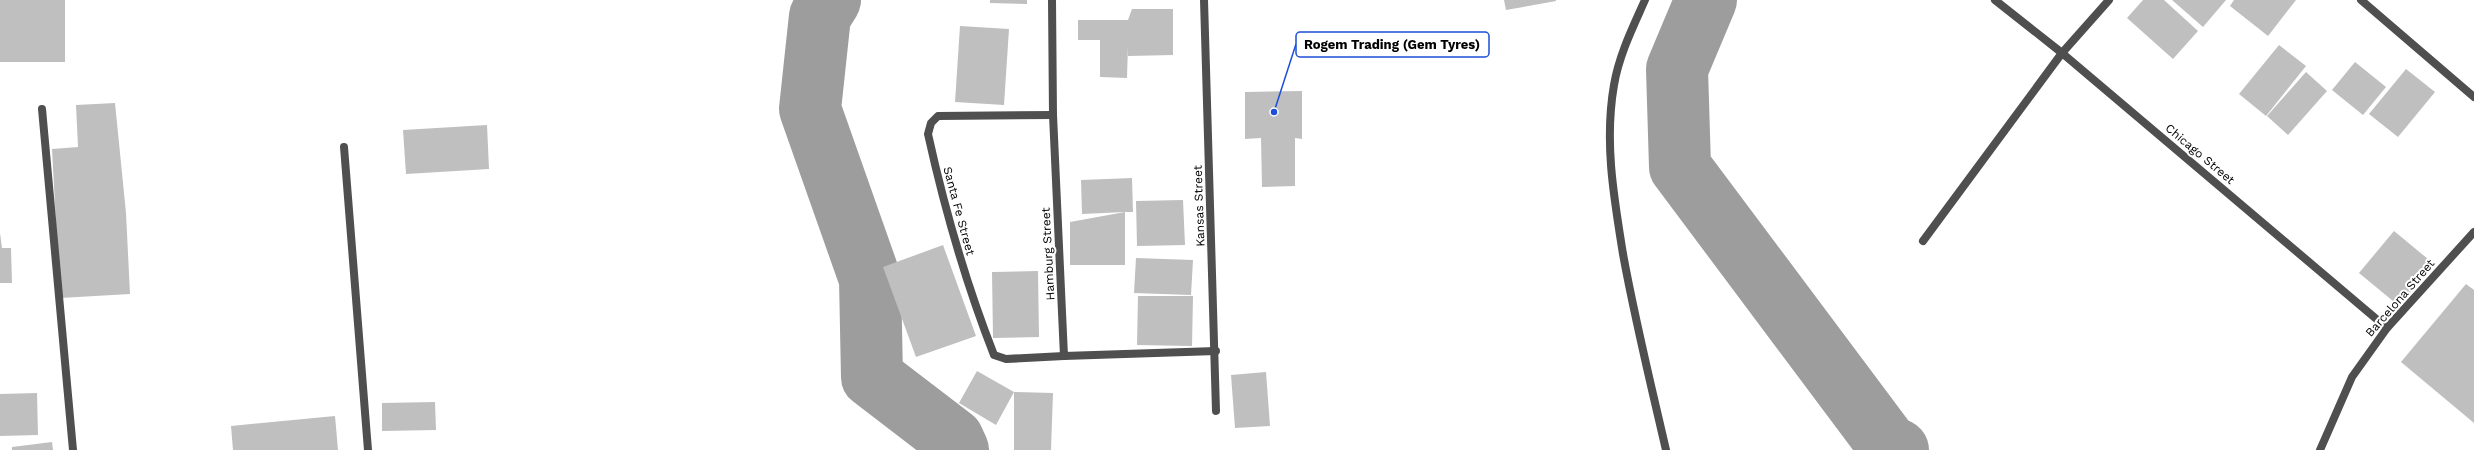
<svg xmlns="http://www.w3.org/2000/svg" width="2474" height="450" font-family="'Work Sans',sans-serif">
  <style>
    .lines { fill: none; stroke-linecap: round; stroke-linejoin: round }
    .river { stroke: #9d9d9d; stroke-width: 62 }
    .building { fill: #bfbfbf }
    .service { stroke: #4f4f4f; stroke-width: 8 }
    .minor { stroke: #4f4f4f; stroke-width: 8 }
    .tertiary { stroke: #4f4f4f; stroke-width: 8 }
    .labels { text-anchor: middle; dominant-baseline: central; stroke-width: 4; stroke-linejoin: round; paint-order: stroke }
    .street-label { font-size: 12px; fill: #000; stroke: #fff }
    .leader { fill: none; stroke: #1d4ed8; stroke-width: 1.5 }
    .callout-dot { fill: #1d4ed8; stroke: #fff; stroke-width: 1.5 }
    .callout { fill: #fff; stroke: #1d4ed8; stroke-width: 1.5 }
    .callout-label { font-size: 13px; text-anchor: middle; font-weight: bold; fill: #000 }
  </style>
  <rect width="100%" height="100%" fill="#fff"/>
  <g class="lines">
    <g class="river">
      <polyline points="830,0 820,16 810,109 870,279 872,377 953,439 958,450"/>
      <polyline points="1706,0 1677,69 1680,167 1888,445 1898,450"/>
    </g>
  </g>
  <g class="building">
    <rect x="0" y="0" width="65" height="62"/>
    <polygon points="990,0 1027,0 1027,4 990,3"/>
    <polygon points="1504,0 1556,0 1556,1 1506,10"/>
    <polygon points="2143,0 2164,0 2198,31 2173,59 2127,18"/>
    <polygon points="2172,0 2226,0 2203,27"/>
    <polygon points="2234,0 2296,0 2268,36 2230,6"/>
    <polygon points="1132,9 1173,9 1173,55 1128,56 1128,45 1127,78 1100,77 1100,40 1078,40 1078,20 1128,20"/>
    <polygon points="960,26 1009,29 1004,105 955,102"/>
    <polygon points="2279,45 2306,66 2266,116 2239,94"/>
    <polygon points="2355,62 2386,87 2363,115 2332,90"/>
    <polygon points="2406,69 2435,92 2398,137 2369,114"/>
    <polygon points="2306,72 2327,91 2288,135 2267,116"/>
    <polygon points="1302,91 1302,139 1295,138 1295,186 1262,187 1261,138 1245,139 1245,92"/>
    <polygon points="115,103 126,213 130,294 60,298 52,149 78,147 76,105"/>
    <polygon points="487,125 489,169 406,174 403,130"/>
    <polygon points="1132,178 1133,212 1125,212 1125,265 1070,265 1070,222 1125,212 1082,214 1081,180"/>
    <polygon points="1183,200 1185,245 1137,246 1136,201"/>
    <polygon points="2394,231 2434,264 2399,306 2359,273"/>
    <polygon points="0,233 2,248 11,248 12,283 0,283"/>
    <polygon points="943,245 976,336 916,357 883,267"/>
    <polygon points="1136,258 1193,260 1191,295 1134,293"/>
    <polygon points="1038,271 1039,337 993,338 992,272"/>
    <polygon points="2466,284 2474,290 2474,423 2401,362"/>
    <polygon points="1138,296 1193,296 1192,346 1137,345"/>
    <polygon points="977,371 1014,392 996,425 959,403"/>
    <polygon points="1266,372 1270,426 1235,428 1231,375"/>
    <polygon points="1014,392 1053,393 1051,450 1014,450"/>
    <polygon points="37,393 38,435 0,436 0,394"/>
    <polygon points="435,402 436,430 382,431 382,403"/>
    <polygon points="335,416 338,450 233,450 231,426"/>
    <polygon points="52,442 53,450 12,450 12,447"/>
  </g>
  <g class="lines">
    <g class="service">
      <path d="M1645,0C1633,27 1619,55 1614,85C1604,142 1614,198 1623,254C1635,320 1651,385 1666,450"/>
      <polyline points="42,109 73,450"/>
      <polyline points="1923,241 2062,53"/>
    </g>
    <g class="minor">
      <polyline points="1052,0 1053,115 1064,356 1216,351"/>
      <polyline points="1204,0 1216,411"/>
      <polyline points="2062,53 2387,328"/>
      <path d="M1053,115L938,116L931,123L928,134C945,211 965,281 994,355L1006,359L1064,356"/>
      <polyline points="344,147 368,450"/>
      <polyline points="2320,450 2352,377 2387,328 2474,232"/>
    </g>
    <g class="tertiary">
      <polyline points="1995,0 2062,53 2109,0"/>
      <polyline points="2361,0 2474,97"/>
    </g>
  </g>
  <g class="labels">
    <g class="street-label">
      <text transform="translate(2200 154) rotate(40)">Chicago Street</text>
      <text transform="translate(1199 206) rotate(-92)">Kansas Street</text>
      <text transform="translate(959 211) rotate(75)">Santa Fe Street</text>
      <text transform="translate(1048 254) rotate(-93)">Hamburg Street</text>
      <text transform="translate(2400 298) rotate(-49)">Barcelona Street</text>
    </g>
  </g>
  <path class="leader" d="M1274 112L1296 44"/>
  <circle class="callout-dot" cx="1274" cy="112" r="4"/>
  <rect class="callout" x="1296" y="32" width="193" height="25" rx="4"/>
  <g class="callout-label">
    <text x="1392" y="49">Rogem Trading (Gem Tyres)</text>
  </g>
</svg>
